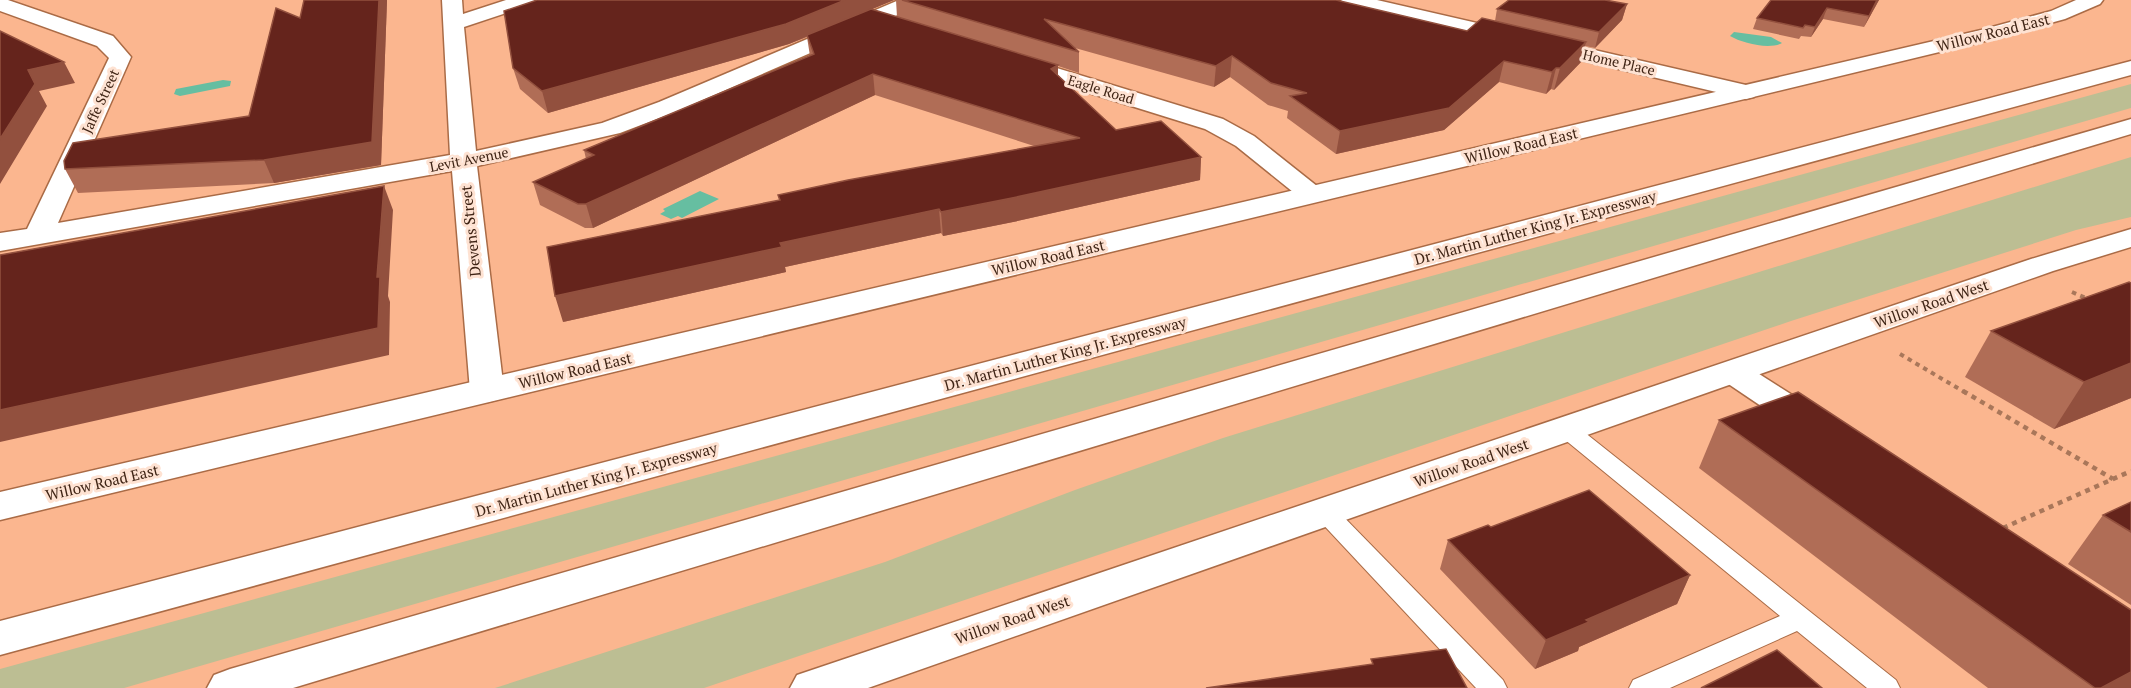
<svg xmlns="http://www.w3.org/2000/svg" width="2131" height="688" font-family="'PT Serif',serif">
  <style>
    .green { fill: #bcbe93 }
    .water { fill: #66bea1 }
    .lines { fill: none; stroke-linecap: round; stroke-linejoin: round }
    .service-casing { stroke: #aa6b46; stroke-width: 2 }
    .minor-casing { stroke: #aa6b46; stroke-width: 3 }
    .tertiary-casing { stroke: #aa6b46; stroke-width: 3 }
    .secondary-casing { stroke: #aa6b46; stroke-width: 3 }
    .motorway-casing { stroke: #aa6b46; stroke-width: 3 }
    .path-far1 { stroke: #a9775a; stroke-width: 4; stroke-dasharray: 4.5 4.5; stroke-linecap: butt }
    .path { stroke: #a9775a; stroke-width: 4.5; stroke-dasharray: 5 5; stroke-linecap: butt }
    .service { fill: #fff; fill-rule: evenodd }
    .minor { fill: #fff; fill-rule: evenodd }
    .tertiary { fill: #fff; fill-rule: evenodd }
    .secondary { fill: #fff; fill-rule: evenodd }
    .motorway { fill: #fff; fill-rule: evenodd }
    .wall { fill: #b06d56 }
    .shaded-wall { fill: #92503e }
    .building { fill: #65241c; stroke: #92503e; stroke-width: 1.5 }
    .labels { text-anchor: middle; dominant-baseline: central; stroke-width: 6; stroke-linejoin: round; paint-order: stroke }
    .far-street-label { font-size: 14px; fill: #3f2415; stroke: #fee2d2 }
    .street-label { font-size: 15px; fill: #3f2415; stroke: #fee2d2 }
  </style>
  <rect width="100%" height="100%" fill="#fbb68f"/>
  <g class="green">
    <polygon points="2131,84 2131,108 124,688 0,688 0,669"/>
    <polygon points="2131,157 2131,217 2076,230 1791,321 704,688 495,688 885,562 1075,490 1223,438"/>
  </g>
  <g class="water">
    <path d="M1734,32L1771,37L1782,43C1769,50 1742,43 1730,36Z"/>
    <polygon points="223,80 231,81 230,86 180,96 174,94 176,89"/>
    <polygon points="700,191 719,199 682,218 678,216 671,219 660,214 665,211 663,209"/>
  </g>
  <g class="lines">
    <defs>
      <g id="service">
        <polygon points="1566,422 1574,424 1896,680 1900,688 1867,688 1797,631 1670,688 1629,688 1633,680 1780,616 1558,434 1555,429 1558,424"/>
        <polygon points="1325,504 1333,506 1503,680 1507,688 1476,688 1317,518 1313,512 1317,506"/>
      </g>
      <g id="minor">
        <polygon points="0,0 8,0 113,36 131,57 58,223 450,155 442,0 462,0 463,14 506,0 536,0 533,4 464,27 476,151 602,123 659,102 899,0 926,0 923,4 675,112 620,133 477,166 504,391 499,399 487,402 475,399 470,391 452,171 0,251 0,233 27,229 109,58 97,46 0,11"/>
        <polygon points="1341,0 1377,0 1746,85 1754,87 1758,92 1754,97 1746,99 1351,6 1344,4"/>
        <polygon points="1014,55 1223,119 1254,136 1327,194 1323,200 1313,202 1303,200 1236,146 1205,129 1006,67 1003,62 1006,57"/>
        <polygon points="1733,362 1745,365 1827,417 1832,425 1827,433 1814,437 1801,433 1721,379 1716,372 1721,365"/>
      </g>
      <polygon id="tertiary" points="2131,229 2131,247 2053,271 868,688 790,688 797,675 2031,259"/>
      <polygon id="secondary" points="2076,0 2103,0 2100,4 2065,19 1985,41 0,520 0,492 1981,30 2051,11"/>
      <g id="motorway">
        <polygon points="2131,61 2131,75 0,655 0,621"/>
        <polygon points="2131,119 2131,134 293,688 207,688 214,675 230,669"/>
      </g>
    </defs>
    <use href="#service" class="service-casing"/>
    <use href="#minor" class="minor-casing"/>
    <use href="#tertiary" class="tertiary-casing"/>
    <use href="#secondary" class="secondary-casing"/>
    <use href="#motorway" class="motorway-casing"/>
    <g class="path-far1">
      <polyline points="2072,292 2088,299"/>
      <polyline points="1900,354 1966,393"/>
    </g>
    <g class="path">
      <polyline points="1963,391 2113,479"/>
      <polyline points="2003,528 2131,471"/>
    </g>
    <use href="#service" class="service"/>
    <use href="#minor" class="minor"/>
    <use href="#tertiary" class="tertiary"/>
    <use href="#secondary" class="secondary"/>
    <use href="#motorway" class="motorway"/>
  </g>
  <g class="wall">
    <polygon points="304,0 387,0 381,165 274,183 78,193 65,169 249,116 300,18"/>
    <polygon points="537,0 894,0 872,9 897,17 896,0 1336,0 1467,31 1495,21 1497,9 1627,4 1622,20 1595,48 1585,46 1581,62 1554,90 1551,89 1546,94 1499,82 1444,130 1336,154 1287,118 1288,111 1268,105 1230,77 1214,87 1075,48 1079,52 1079,73 1058,66 1058,75 1116,130 1201,157 1200,180 1013,222 943,236 941,233 785,267 786,272 563,322 779,200 778,195 1034,146 875,95 593,228 585,228 540,205 533,182 586,159 584,150 810,56 807,37 789,44 548,113 520,89 513,68"/>
    <polygon points="1771,0 1879,0 1864,27 1823,19 1811,37 1801,36 1799,39 1753,29 1757,18"/>
    <polygon points="1991,331 2131,398 2054,429 1965,377"/>
    <polygon points="1719,420 2131,688 1988,688 1699,468"/>
    <polygon points="2131,502 2131,605 2068,564 2103,515"/>
    <polygon points="1491,527 1690,575 1677,604 1579,647 1578,651 1535,669 1440,569 1448,540"/>
  </g>
  <g class="shaded-wall">
    <polygon points="379,0 387,0 387,1 381,165 274,183 264,160"/>
    <polygon points="845,0 894,0 789,44 548,113 542,91"/>
    <polygon points="1877,0 1879,0 1864,27 1869,16"/>
    <polygon points="1627,4 1622,20 1595,48 1599,32"/>
    <polygon points="1827,8 1823,19 1811,37 1815,27"/>
    <polygon points="1586,42 1581,62 1554,90 1560,68"/>
    <polygon points="1232,56 1230,77 1214,87 1216,66"/>
    <polygon points="1504,61 1499,82 1444,130 1336,154 1340,131"/>
    <polygon points="64,62 75,83 39,91 47,106 0,184 0,139 28,70"/>
    <polygon points="1058,65 1058,86 1051,69"/>
    <polygon points="1556,68 1551,89 1546,94 1552,72"/>
    <polygon points="873,74 875,95 593,228 586,204"/>
    <polygon points="1201,157 1200,180 1013,222 943,236 941,212"/>
    <polygon points="384,186 393,210 388,296 390,302 389,355 0,442 0,410 377,277"/>
    <polygon points="939,209 941,233 785,267 786,272 563,322 555,296 780,243"/>
    <polygon points="2131,363 2131,398 2054,429 2084,382"/>
    <polygon points="1690,575 1677,604 1579,647 1578,651 1535,669 1546,640 1586,620"/>
    <polygon points="2131,672 2131,688 2101,688"/>
  </g>
  <g class="building">
    <polygon points="304,0 379,0 372,142 264,160 65,169 64,161 73,143 249,116 276,8 300,18"/>
    <polygon points="537,0 845,0 786,24 542,91 513,68 504,11"/>
    <polygon points="902,0 1336,0 1467,31 1482,18 1586,42 1560,68 1556,68 1552,72 1504,61 1449,108 1340,131 1290,96 1307,93 1271,83 1232,56 1216,66 1044,19 1079,52"/>
    <polygon points="1509,0 1605,0 1627,4 1599,32 1497,9"/>
    <polygon points="1771,0 1877,0 1869,16 1827,8 1815,27 1805,25 1803,28 1757,18"/>
    <polygon points="871,9 1058,65 1051,69 1116,130 1161,121 1201,157 1012,198 941,212 939,209 780,243 782,247 555,296 547,247 780,200 778,195 848,180 1080,138 873,74 586,204 578,204 533,182 594,155 584,150 814,54 807,35"/>
    <polygon points="0,31 64,62 28,70 35,84 0,139"/>
    <polygon points="384,186 377,277 380,277 378,328 0,410 0,255"/>
    <polygon points="2129,282 2131,283 2131,363 2084,382 1991,331"/>
    <polygon points="1798,392 2131,610 2131,672 2101,688 2095,688 1719,420"/>
    <polygon points="1589,490 1690,575 1586,620 1589,622 1546,640 1448,540 1488,525 1491,527"/>
    <polygon points="2131,502 2131,532 2103,515"/>
    <polygon points="1446,649 1467,688 1206,688 1373,664 1371,659"/>
    <polygon points="1777,650 1822,688 1701,688"/>
  </g>
  <g class="labels">
    <g class="far-street-label">
      <text transform="translate(1619 62) rotate(13)">Home Place</text>
      <text transform="translate(1101 89) rotate(17)">Eagle Road</text>
      <text transform="translate(100 101) rotate(-65)">Jaffe Street</text>
      <text transform="translate(469 159) rotate(-11)">Levit Avenue</text>
    </g>
    <g class="street-label">
      <text transform="translate(1993 32) rotate(-14)">Willow Road East</text>
      <text transform="translate(1521 145) rotate(-13)">Willow Road East</text>
      <text transform="translate(1535 227) rotate(-15)">Dr. Martin Luther King Jr. Expressway</text>
      <text transform="translate(470 231) rotate(-96)">Devens Street</text>
      <text transform="translate(1048 257) rotate(-13)">Willow Road East</text>
      <text transform="translate(1931 303) rotate(-19)">Willow Road West</text>
      <text transform="translate(1065 353) rotate(-15)">Dr. Martin Luther King Jr. Expressway</text>
      <text transform="translate(575 370) rotate(-13)">Willow Road East</text>
      <text transform="translate(1471 462) rotate(-19)">Willow Road West</text>
      <text transform="translate(596 479) rotate(-15)">Dr. Martin Luther King Jr. Expressway</text>
      <text transform="translate(102 482) rotate(-13)">Willow Road East</text>
      <text transform="translate(1012 619) rotate(-19)">Willow Road West</text>
    </g>
  </g>
</svg>
